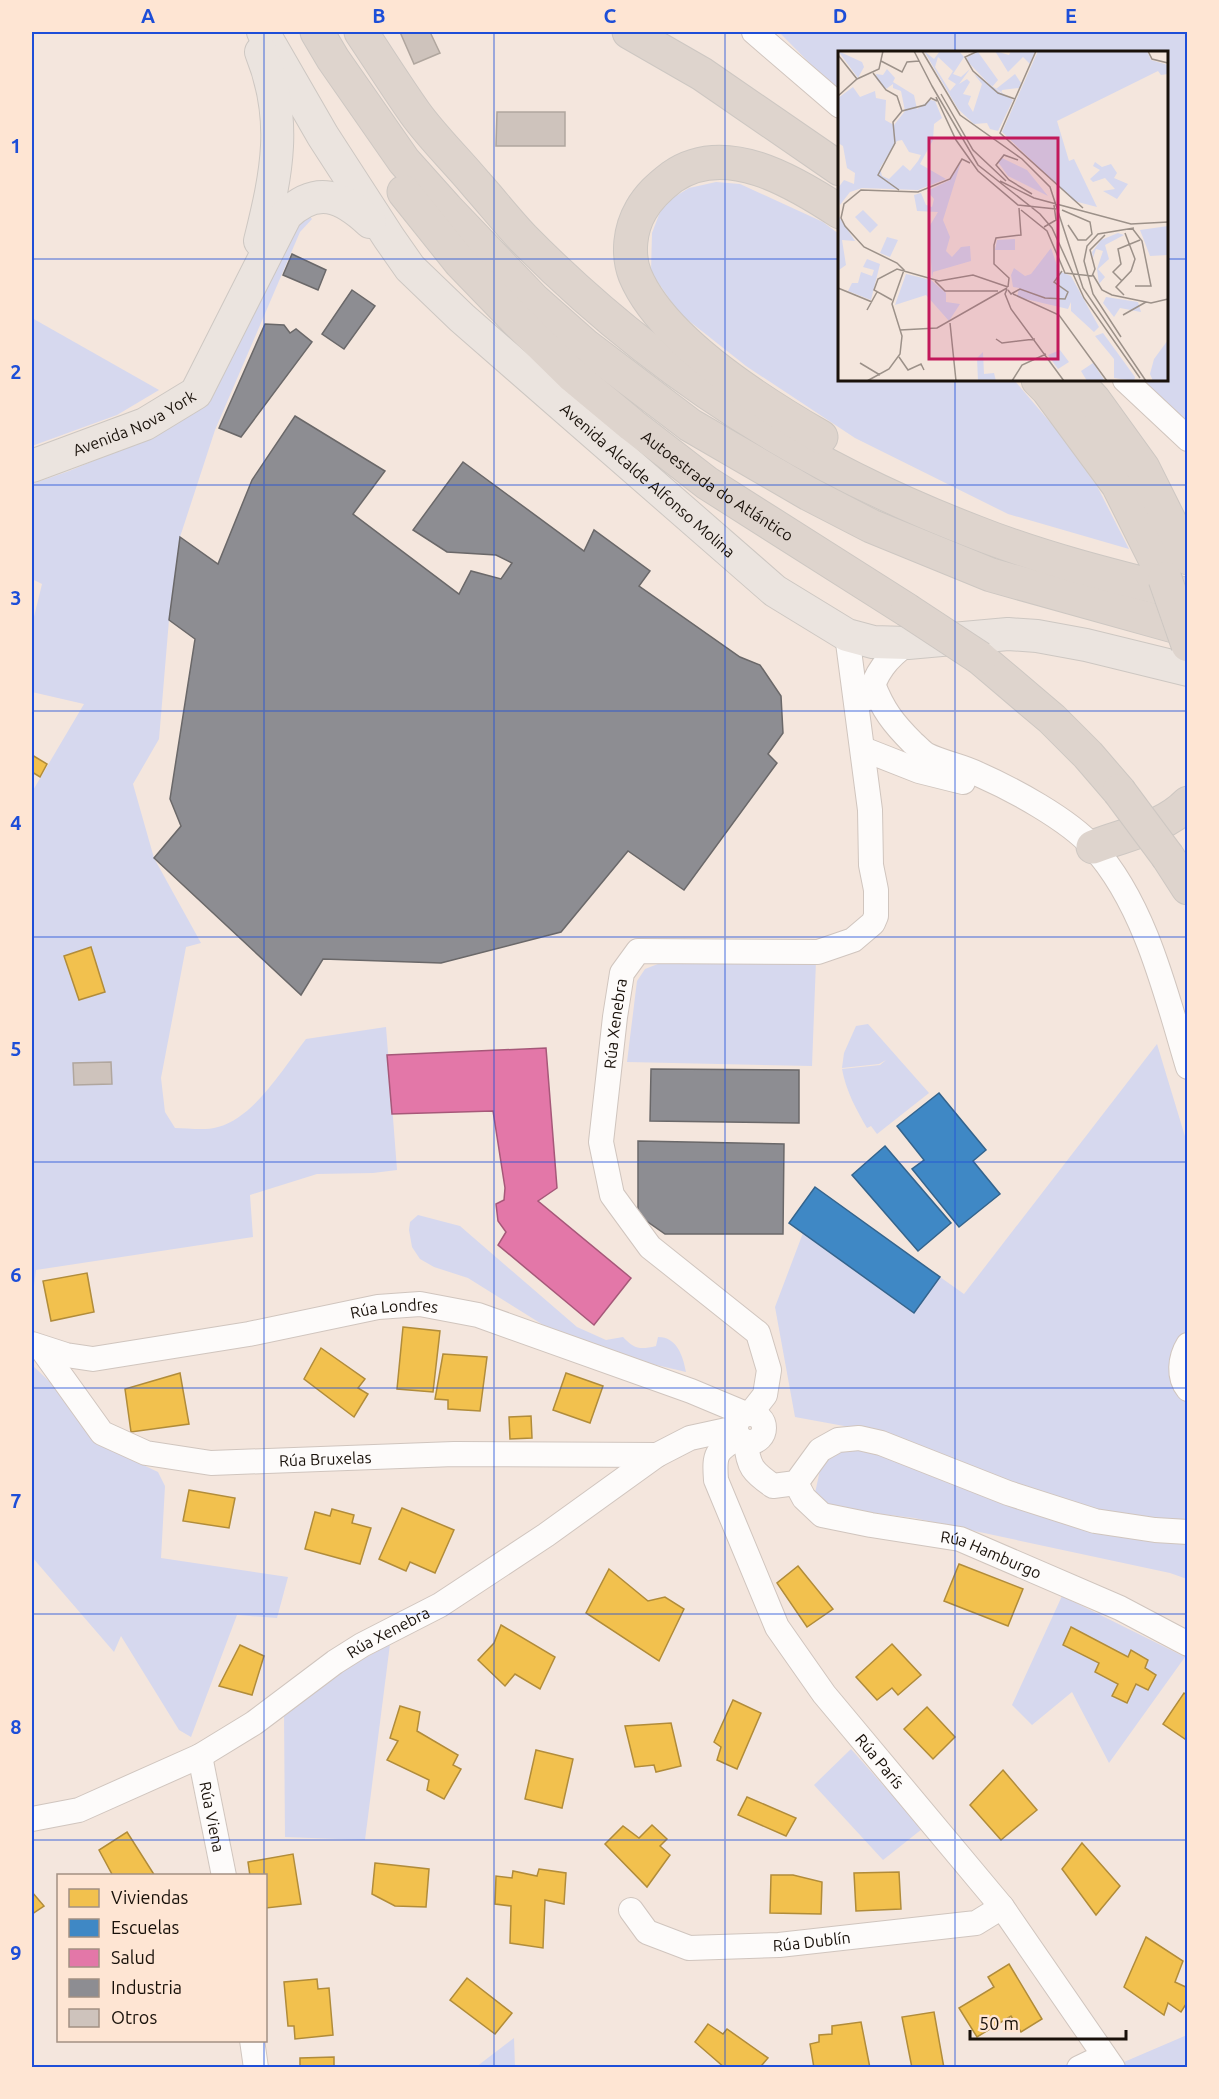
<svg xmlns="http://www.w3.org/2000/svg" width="1219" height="2099" font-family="Ubuntu,sans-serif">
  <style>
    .green { fill: #d6d8ee }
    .homes { fill: #f2c14e; stroke: #b18c3a; stroke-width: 1.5 }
    .schools { fill: #3f88c5; stroke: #34648d; stroke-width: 1.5 }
    .health { fill: #e377a8; stroke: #a65879; stroke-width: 1.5 }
    .industry { fill: #8d8d92; stroke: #6a6869; stroke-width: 1.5 }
    .building { fill: #cec3bc; stroke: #b0a69e; stroke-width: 1.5 }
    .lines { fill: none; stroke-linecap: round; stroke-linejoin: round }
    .minor-casing { stroke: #d0c5be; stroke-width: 26 }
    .major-casing { stroke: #cdc7c2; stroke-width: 34 }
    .highway-casing { stroke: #cdc7c2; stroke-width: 35 }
    .minor { stroke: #fdfbfa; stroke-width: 24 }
    .major { stroke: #ebe4df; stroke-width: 32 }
    .highway { stroke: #ded4cd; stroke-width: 33 }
    .highway-bridge-casing { stroke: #cdc7c2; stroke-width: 35; stroke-linecap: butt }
    .highway-bridge { stroke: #ded4cd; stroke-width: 33 }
    .grid { fill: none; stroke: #1d4ed8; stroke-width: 1.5; stroke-opacity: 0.55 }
    .labels { text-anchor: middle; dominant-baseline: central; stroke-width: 6; stroke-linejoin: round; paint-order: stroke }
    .street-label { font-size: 16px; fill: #19110a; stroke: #fee5d3 }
    .inset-road { fill: none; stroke: #9c9189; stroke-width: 1.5 }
    .view { fill: #c2185b; fill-opacity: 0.15; stroke: #c2185b; stroke-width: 3 }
    .inset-edge { fill: none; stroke: #19110a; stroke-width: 3 }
    .neatline { fill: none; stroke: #1d4ed8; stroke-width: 2 }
    .grid-label { font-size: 20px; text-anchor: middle; font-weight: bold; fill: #1d4ed8 }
  </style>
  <rect width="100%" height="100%" fill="#f4e6dd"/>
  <g class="green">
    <polygon points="779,32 1187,32 1187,425 1140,380 1166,380 1166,52 840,52 839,93"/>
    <polygon points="716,182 740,184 823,222 839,234 840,380 1014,380 1055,428 1097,486 1129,549 1008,514 855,438 746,366 679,313 651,272 652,233 663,204 689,188"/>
    <path d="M307,213L312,219L300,232L215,430L180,537L169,620L159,739L133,784L154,858L201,943L186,947L161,1078L165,1112L175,1128C188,1128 205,1131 218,1127C255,1117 283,1068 306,1039L386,1027L397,1170L373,1173L317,1174L250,1195L253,1237L36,1270L32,1302V792L84,704L32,692V625L42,584L32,579V484L69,471L152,437L200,405L226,370L293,228Z"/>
    <polygon points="32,318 159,390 117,415 32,446"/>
    <polygon points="816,961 812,1066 627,1062 637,981 645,969 663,962"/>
    <path d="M868,1024L929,1093L877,1134L871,1126L867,1128C856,1109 846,1091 842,1069L880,1065L886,1060L879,1064L842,1068L844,1053L856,1026Z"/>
    <polygon points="1157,1044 1187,1143 1187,1579 1170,1573 914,1518 832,1508 815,1493 820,1470 855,1428 795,1417 775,1307 803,1233 913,1313 940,1277 964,1294"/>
    <path d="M418,1215L460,1226L577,1327L606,1340L623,1337C634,1349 640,1350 656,1346L658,1337C677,1337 683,1356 686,1372L631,1359L556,1333L468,1278L434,1267L420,1259L412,1247L409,1230L410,1222Z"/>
    <polygon points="32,1365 50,1382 84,1429 118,1453 158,1472 165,1486 161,1558 288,1577 277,1618 237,1615 191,1737 179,1730 121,1636 114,1652 32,1557"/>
    <polygon points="1062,1596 1185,1657 1109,1763 1072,1692 1032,1725 1012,1705"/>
    <polygon points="390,1644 365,1840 285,1837 284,1714 332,1677"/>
    <polygon points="851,1749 922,1829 883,1860 814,1785"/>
    <polygon points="1187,2035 1187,2067 1127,2067 1124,2062"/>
    <polygon points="514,2038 515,2067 476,2067"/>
  </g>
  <g class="homes">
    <polygon points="32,755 47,764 40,777 32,772"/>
    <polygon points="91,947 105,992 79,1000 64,956"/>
    <polygon points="87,1273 94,1312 51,1321 43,1281"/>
    <polygon points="403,1327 440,1331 433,1392 397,1389"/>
    <polygon points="321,1348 365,1379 358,1388 368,1394 354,1417 304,1379"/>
    <polygon points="443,1354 487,1357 480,1411 448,1409 448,1400 435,1399"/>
    <polygon points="180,1373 189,1424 131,1432 125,1389"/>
    <polygon points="566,1373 603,1386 590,1423 553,1410"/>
    <polygon points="531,1416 532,1438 510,1439 509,1417"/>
    <polygon points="189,1490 235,1498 229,1528 183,1521"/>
    <polygon points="402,1508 454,1530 435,1573 410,1562 406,1571 379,1559"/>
    <polygon points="332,1509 354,1515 352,1523 371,1528 360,1564 305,1549 315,1512 330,1516"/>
    <polygon points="959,1564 1023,1589 1008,1626 944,1601"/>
    <polygon points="798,1566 833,1609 807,1627 777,1583"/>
    <polygon points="609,1569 648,1601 665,1597 684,1609 659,1661 586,1613"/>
    <polygon points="501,1625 555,1657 540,1689 515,1674 505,1686 478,1660 494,1643"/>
    <polygon points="1071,1627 1128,1657 1131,1650 1148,1660 1145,1668 1156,1675 1148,1690 1136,1684 1127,1703 1112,1696 1118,1684 1095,1672 1099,1663 1063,1645"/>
    <polygon points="892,1644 921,1675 898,1695 892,1688 877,1700 856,1677"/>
    <polygon points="240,1645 264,1656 252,1695 219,1686"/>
    <polygon points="1184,1693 1188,1696 1188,1741 1163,1724"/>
    <polygon points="733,1700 761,1713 737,1769 717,1760 721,1747 714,1742"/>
    <polygon points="400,1706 420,1712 417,1731 458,1755 453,1765 461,1769 444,1799 427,1790 429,1780 387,1760 398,1741 390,1738"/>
    <polygon points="927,1707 955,1737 933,1759 904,1729"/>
    <polygon points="671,1723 681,1766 656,1772 654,1765 635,1767 625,1726"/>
    <polygon points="536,1750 573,1759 562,1808 525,1799"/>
    <polygon points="1003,1770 1037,1810 1001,1840 970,1805"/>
    <polygon points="747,1797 796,1818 786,1836 738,1815"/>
    <polygon points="652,1825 667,1839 660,1846 670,1855 647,1887 605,1844 623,1826 639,1838"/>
    <polygon points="127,1832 155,1876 113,1876 99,1850"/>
    <polygon points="1082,1843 1120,1886 1096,1915 1062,1869"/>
    <polygon points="293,1854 301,1904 266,1908 266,1876 250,1876 248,1862"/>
    <polygon points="375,1863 429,1869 426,1907 395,1906 372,1894"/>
    <polygon points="539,1869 566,1873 564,1904 545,1900 543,1948 510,1943 511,1906 495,1904 496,1876 512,1878 513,1871 537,1876"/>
    <polygon points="899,1872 901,1909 856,1911 854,1873"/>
    <polygon points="771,1875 793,1875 822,1882 821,1914 770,1913"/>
    <polygon points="32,1892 44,1906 32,1914"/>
    <polygon points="1146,1937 1183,1961 1175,1982 1188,1988 1188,2001 1181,2012 1168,2003 1164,2015 1124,1987"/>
    <polygon points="1009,1964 1042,2019 1021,2032 1011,2016 977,2037 959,2008 994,1987 988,1977"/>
    <polygon points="467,1978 512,2013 495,2034 450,2000"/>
    <polygon points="317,1979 318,1989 329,1988 333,2035 295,2039 294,2026 288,2026 284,1982"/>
    <polygon points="934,2012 944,2068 912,2068 902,2017"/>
    <polygon points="861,2022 870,2068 814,2068 810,2044 819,2042 819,2035 832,2034 832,2026"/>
    <polygon points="708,2024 723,2034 727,2029 768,2058 762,2065 765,2068 725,2068 695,2042"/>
    <polygon points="334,2057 334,2068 300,2068 300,2058"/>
  </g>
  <g class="schools">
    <polygon points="939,1093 986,1150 973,1161 1000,1194 959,1227 912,1169 924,1160 897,1126"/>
    <polygon points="885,1146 951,1223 918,1251 852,1175"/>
    <polygon points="815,1187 940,1277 914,1313 789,1223"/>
  </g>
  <polygon class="health" points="546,1048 557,1188 538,1201 631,1278 594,1325 498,1245 506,1232 498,1221 496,1204 504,1200 505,1188 493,1111 392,1114 387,1055"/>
  <g class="industry">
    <polygon points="292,254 326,270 318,290 283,275"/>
    <polygon points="352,290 375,306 344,349 322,334"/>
    <polygon points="265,324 284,325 290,333 296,329 312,342 241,437 219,428"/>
    <polygon points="295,416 385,471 353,514 459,594 471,571 501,579 512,563 496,555 447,552 413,530 463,462 584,551 594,530 650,571 639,586 740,657 760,665 781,696 783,733 768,754 777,763 684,890 628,851 561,932 441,963 323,959 301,995 154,858 181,826 170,799 195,639 169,620 180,537 218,564 252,480"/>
    <polygon points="651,1069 799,1070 799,1123 650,1121"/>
    <polygon points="638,1141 784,1144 783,1234 665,1234 638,1215"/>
  </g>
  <g class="building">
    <polygon points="400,32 430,32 440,53 414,64"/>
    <polygon points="497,112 565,112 565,146 496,146"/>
    <polygon points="111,1062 112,1084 74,1085 73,1063"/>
  </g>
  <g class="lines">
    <defs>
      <g id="minor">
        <polyline points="754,32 840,106"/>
        <polyline points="1125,380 1188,439"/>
        <path d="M873,684C883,710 893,723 913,743C918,747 922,752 927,755C943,763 962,766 978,774C1012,789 1068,819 1093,847C1145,904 1166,994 1188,1067"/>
        <path d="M869,698C875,673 887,658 908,643"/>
        <polyline points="863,749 919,771 963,782"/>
        <path id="s1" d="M32,1344L66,1355L93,1359L249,1334L378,1307L420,1304L478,1315L691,1391L746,1414"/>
        <path d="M1188,1345C1180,1358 1178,1377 1188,1389"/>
        <path id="s2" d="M41,1348L102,1433L146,1453L211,1463L454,1454L657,1455"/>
        <circle cx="750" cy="1428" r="14"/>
        <path id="s3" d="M750,1414L765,1395L769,1370L758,1333L650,1247L612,1195L601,1142L615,1017L622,973L638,951L818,952L853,940L873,923L876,916V890L871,865L870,810L847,635"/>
        <path id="s4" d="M739,1437C716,1451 714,1453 716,1480L777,1627L824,1694L1002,1907L1113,2068"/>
        <path d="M746,1442C748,1467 753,1472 773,1486L796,1483L820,1450L838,1440L859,1438L881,1443L1008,1493L1095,1521L1155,1530L1188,1532"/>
        <path id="s5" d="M796,1483L804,1498L822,1515L871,1525L960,1539L1120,1608L1188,1644"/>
        <path id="s6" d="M200,1756L224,1876"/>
        <path id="s7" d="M32,1819L79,1810L200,1756L254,1723L335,1662L362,1645L440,1605L546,1535L657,1455L690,1438L736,1428"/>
        <path id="s8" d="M631,1910L647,1932L689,1948L779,1945L976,1923L1002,1907"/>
        <polyline points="252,2040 256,2068"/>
        <polyline points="1079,2068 1104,2056"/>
      </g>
      <g id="major">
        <path id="s9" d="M263,32L323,136L389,238L410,268L462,318L775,591L847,635L873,642L908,643L1008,634L1037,636L1086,645L1188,670"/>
        <path d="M260,241C277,173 288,119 261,52"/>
        <path id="s10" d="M32,466L145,424L196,393L286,215C317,185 342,196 370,222"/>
      </g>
      <g id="highway">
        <polyline points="317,32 333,59 404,161 447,209 533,299 586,346 690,425 809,494 871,526 991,575 1188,630"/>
        <path d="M361,32C379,59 396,86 415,113C433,138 456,160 476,184C492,202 507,221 523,238C653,370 802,466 975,532C1043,559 1116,577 1188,595"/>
        <polyline points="629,32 702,74 840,169"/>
        <path id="s11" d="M404,192L460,262L518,322L572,375L632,425L707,483L907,610"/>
        <polyline points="1038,380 1048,390 1118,485 1165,579"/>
        <polyline points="1076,380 1094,400 1143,468 1188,558"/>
        <path d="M821,437C762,403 662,340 635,275C627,254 630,229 641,210C649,196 659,187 672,177C725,140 793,181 840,212"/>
        <polyline points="980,658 1052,719 1088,755 1119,791"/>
        <path d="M1093,847C1125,834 1163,829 1188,803"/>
        <polyline points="1168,857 1188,888"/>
      </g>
    </defs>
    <use href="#minor" class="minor-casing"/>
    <use href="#major" class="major-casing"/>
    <use href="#highway" class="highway-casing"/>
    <use href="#minor" class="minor"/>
    <use href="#major" class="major"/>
    <use href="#highway" class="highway"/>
    <defs>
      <g id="highway-bridge">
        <polyline points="1165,579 1188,645"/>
        <polyline points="907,610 980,658"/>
        <polyline points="1119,791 1168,857"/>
      </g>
    </defs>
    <use href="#highway-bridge" class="highway-bridge-casing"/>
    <use href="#highway-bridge" class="highway-bridge"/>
  </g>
  <path class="grid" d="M264,32V1876M494,32V2068M725,32V2068M955,32V52M32,259H840M1166,259H1188M955,380V2068M32,485H1188M32,711H1188M32,937H1188M32,1162H1188M32,1388H1188M32,1614H1188M32,1840H1188M264,2040V2068"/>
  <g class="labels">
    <g class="street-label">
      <text stroke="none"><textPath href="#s10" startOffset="111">Avenida Nova York</textPath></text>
      <text stroke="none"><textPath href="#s9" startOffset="597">Avenida Alcalde Alfonso Molina</textPath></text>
      <text stroke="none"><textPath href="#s11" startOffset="432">Autoestrada do Atlántico</textPath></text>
      <text stroke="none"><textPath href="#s3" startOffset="464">Rúa Xenebra</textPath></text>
      <text stroke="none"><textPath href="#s1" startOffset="369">Rúa Londres</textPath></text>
      <text stroke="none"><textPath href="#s2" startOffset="333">Rúa Bruxelas</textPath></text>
      <text stroke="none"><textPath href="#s5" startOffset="216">Rúa Hamburgo</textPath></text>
      <text stroke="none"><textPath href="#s7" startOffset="406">Rúa Xenebra</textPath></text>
      <text stroke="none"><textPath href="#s4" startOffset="382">Rúa París</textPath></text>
      <text stroke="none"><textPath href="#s6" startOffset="62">Rúa Viena</textPath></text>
      <text stroke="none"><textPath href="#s8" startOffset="195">Rúa Dublín</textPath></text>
    </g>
  </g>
  <g transform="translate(838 51)">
    <rect width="330" height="330" fill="#f4e6dd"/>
    <path d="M0,0L24,11L26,16L20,27ZM86,0L96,8L102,0H121L126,6L115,23L123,26L132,18L121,33L129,28L132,31L125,43L133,45L130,53L135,61L144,33L136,23L175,49L160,80L152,78L149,72L136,73L120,58ZM100,6L115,20L110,28L118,33L112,40L97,16ZM157,0L171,4L173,0H197L192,13L185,6L170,21ZM200,0H309L313,9L330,14V23L323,24L320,20L219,70L231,110L236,108L259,156L236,150L164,81ZM140,1L160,29L154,36L130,11L129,6ZM49,18L57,27L55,31L76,44L79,58L92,49L97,50L104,67L96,73L95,89L82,113L108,128L80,139L24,137L12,141L2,154L0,137L6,129L16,133L17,122L9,117L5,95L0,92V47L15,36L22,46L37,40L38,47L48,49L47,69L56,74L67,60L63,40L55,37V33L48,38L39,29L38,23L45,24ZM64,89L71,101L83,104L80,110L72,120L65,114L51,128L44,125L42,117L59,90ZM177,23L183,32L181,37L164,39L163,42L158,38ZM164,107L189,119L210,145L170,125L160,111ZM123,111L105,169L112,186L108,200L114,206L123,196L132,195L133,210L95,221L94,227L91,176L100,161L79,160L76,144L83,142L88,154L94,156L96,148L89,140L112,129ZM257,111L264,116L273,113L279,122L276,127L290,133L279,148L265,140L277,138L267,127L255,131L252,128L262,119L255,115ZM25,159L40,174L32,182L17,166ZM0,164L17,190L4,189L8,214L1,219L0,268ZM330,175V204L312,205L302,179ZM280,182L286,184L267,194L271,208L260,218L267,226L261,233L259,218L265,200L258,198L255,207L254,201L263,189ZM49,186L60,189L52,206L42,202ZM177,188V199H157L159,189ZM213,197L221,220L233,225L261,276L256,281L233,260V251L230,258L179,246L181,237L175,236L173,224L176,217L187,225L193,223ZM29,208L42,213L33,249L10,240L14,232H20L23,221L34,225L36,219L25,216ZM68,223L93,229L108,242V251L122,253L111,270L88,244L57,254ZM268,246L300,251L303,261L282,257L276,266L265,252ZM265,282L297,326L296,330L276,327V308L257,285ZM330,289V330H315L312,323L316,308ZM222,299L231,311L220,318L210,304ZM145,301L146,323L156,322L158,330H140L139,307ZM255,312L267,330H249L243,320Z" fill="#d6d8ee" fill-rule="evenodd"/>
    <path class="inset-road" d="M76,0L95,37M84,0L122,64L184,108L212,136L245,237L308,330M140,0L127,6L135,20L160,42L177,48M198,0L162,82L245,157M310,0L314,8L330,12M0,4L19,28M43,10L64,21L69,11L81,10M35,22L48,39L59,45L64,60M94,35L140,114L202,163L214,177L246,247L302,327M103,43L135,99L168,130M0,45L19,28L41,18L45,0M98,46L118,89L140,120L180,154L218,158M180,109L166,104L158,114L171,129L194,143M162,130L196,147L293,173L330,171M61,139L40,124L57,92L55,71L64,60L87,54L93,47L99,50M183,159L209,180L227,222L254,225L257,218L252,199L267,184M224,159L252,171L254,183L248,189H240L230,174M206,176L218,169L216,154M294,177L304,190L313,235H297M255,224L264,239L274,244L313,252L330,248M97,230L107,240H160M284,230L275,221L283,213L280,198L302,189M170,236L171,227L156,213V194L158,187L183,184L181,157M0,237L34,251M169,238L167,243L173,258L226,330M170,239L173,243L182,238L207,247L227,248L230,241L216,231L224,220M175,243L221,264L269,330M286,244L278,236L293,220L297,208L287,182M54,249L36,239L40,228L59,218L101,230L135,224L170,236M29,259L39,241M0,262V236M285,264L308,251M112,272L118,330M62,279L99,277L169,237M283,286L255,243L246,210L249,195L260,183L296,177M158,288L164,292L197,288M61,306L70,319L83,313L86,319M22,312L42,324M29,330L51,318L62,303L64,285L54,253L66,219L59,212L26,196L7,175L3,167L6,153L23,139L80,141L112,128L124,108L132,112M174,330L184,314L208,303"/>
    <path class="view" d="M91,87H220V308H91Z"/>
    <rect width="330" height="330" class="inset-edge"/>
  </g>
  <rect width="1219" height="2099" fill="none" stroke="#fee5d3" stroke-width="66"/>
  <rect x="57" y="1874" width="210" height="168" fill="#fee5d3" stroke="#a29083" stroke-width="1.5"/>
  <rect x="69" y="1889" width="30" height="18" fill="#f2c14e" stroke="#a29083" stroke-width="1.5"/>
  <text x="111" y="1904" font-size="18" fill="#19110a">Viviendas</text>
  <rect x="69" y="1919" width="30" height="18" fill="#3f88c5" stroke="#a29083" stroke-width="1.5"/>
  <text x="111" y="1934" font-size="18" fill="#19110a">Escuelas</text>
  <rect x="69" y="1949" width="30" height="18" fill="#e377a8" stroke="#a29083" stroke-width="1.5"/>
  <text x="111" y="1964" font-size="18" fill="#19110a">Salud</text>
  <rect x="69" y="1979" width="30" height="18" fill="#8d8d92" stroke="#a29083" stroke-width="1.5"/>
  <text x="111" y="1994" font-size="18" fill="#19110a">Industria</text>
  <rect x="69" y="2009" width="30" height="18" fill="#cec3bc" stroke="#a29083" stroke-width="1.5"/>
  <text x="111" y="2024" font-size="18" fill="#19110a">Otros</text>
  <path d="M970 2030v9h156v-9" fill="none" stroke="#19110a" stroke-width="3"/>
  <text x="979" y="2030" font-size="18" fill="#19110a" stroke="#fee5d3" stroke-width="4.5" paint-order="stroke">50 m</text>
  <rect x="33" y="33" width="1153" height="2033" class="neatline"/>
  <g class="grid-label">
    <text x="148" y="23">A</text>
    <text x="379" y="23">B</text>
    <text x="610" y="23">C</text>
    <text x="840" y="23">D</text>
    <text x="1071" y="23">E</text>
    <text x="16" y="153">1</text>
    <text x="16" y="379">2</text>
    <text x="16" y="605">3</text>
    <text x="16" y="830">4</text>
    <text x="16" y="1056">5</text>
    <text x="16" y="1282">6</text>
    <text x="16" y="1508">7</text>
    <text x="16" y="1734">8</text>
    <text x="16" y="1960">9</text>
  </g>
</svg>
